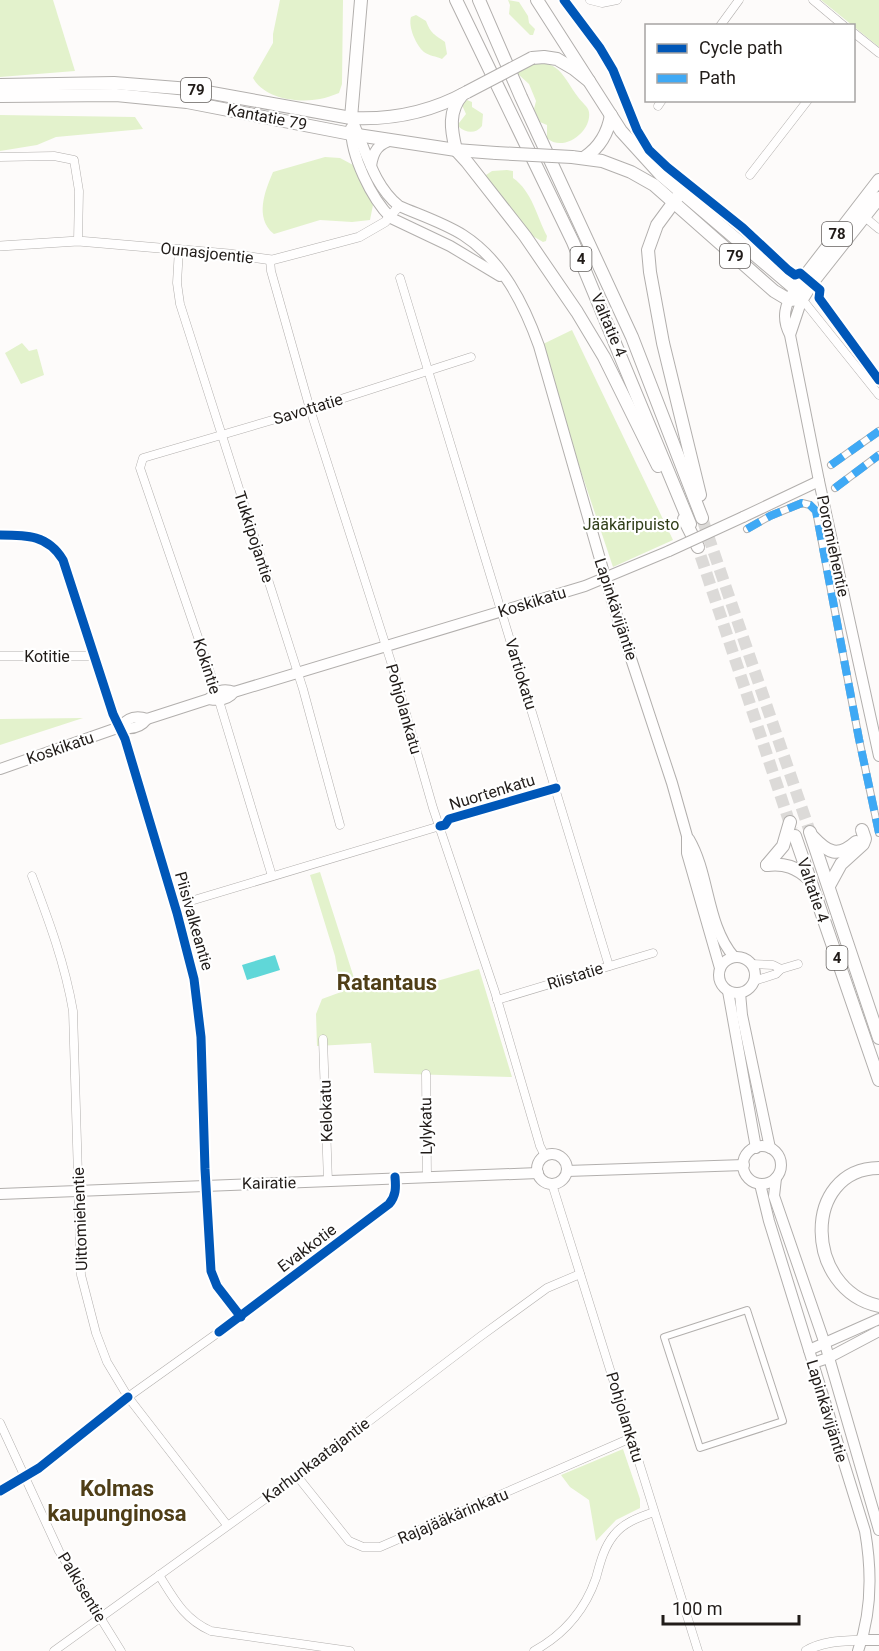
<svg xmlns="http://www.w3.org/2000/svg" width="879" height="1651" font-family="Roboto,sans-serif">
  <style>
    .green { fill: #e3f2cc }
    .water { fill: #60d7d8 }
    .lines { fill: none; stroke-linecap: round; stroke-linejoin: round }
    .trunk-tunnel { stroke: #dcdad8; stroke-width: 12; stroke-dasharray: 12 6; stroke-linecap: butt }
    .pedestrian-casing { stroke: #b2afad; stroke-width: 8 }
    .minor-casing { stroke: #b2afad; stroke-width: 9 }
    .tertiary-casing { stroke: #b2afad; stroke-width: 10 }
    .secondary-casing { stroke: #b2afad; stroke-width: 12 }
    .primary-casing { stroke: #b2afad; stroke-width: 14 }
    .trunk-casing { stroke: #b2afad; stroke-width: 14 }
    .pedestrian { stroke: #fffefe; stroke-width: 6 }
    .minor { stroke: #fffefe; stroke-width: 8 }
    .tertiary { stroke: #fffefe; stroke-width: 9 }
    .secondary { stroke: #fffefe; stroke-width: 10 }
    .primary { stroke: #fffefe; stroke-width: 12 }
    .trunk { stroke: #fffefe; stroke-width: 12 }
    .secondary-bridge-casing { stroke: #b2afad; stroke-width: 12; stroke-linecap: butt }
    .primary-bridge-casing { stroke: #b2afad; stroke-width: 14; stroke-linecap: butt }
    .secondary-bridge { stroke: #fffefe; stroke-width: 10 }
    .primary-bridge { stroke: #fffefe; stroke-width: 12 }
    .quiet { stroke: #3fa9f5; stroke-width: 8; stroke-dasharray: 15 8; stroke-linecap: butt }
    .cycleway-casing { stroke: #fff; stroke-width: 13 }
    .cycleway { stroke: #0057b8; stroke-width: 9 }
    .labels { text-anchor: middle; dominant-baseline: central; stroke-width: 4.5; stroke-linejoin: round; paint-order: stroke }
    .shield { fill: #fff; stroke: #64605e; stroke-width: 1.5 }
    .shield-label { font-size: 15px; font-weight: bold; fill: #211c19 }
    .street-label { font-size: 16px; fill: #211c19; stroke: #fff }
    .park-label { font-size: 16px; fill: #303e19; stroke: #fff }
    .district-label { font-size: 22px; font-weight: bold; fill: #4f3e17; stroke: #fff }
  </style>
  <rect width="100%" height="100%" fill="#fdfbfa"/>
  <g class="green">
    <polygon points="0,0 53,0 75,71 0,77"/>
    <path d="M280,0H343L342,84L339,93C333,95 326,98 320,99C298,103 265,99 253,78L273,43V34Z"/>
    <polygon points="508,0 519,2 528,16 529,23 535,29 533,35 530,35 509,14 510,5"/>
    <polygon points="821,0 879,0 879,47"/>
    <path d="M416,15L426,21C431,34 434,34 445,42L447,54L442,59C436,56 429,56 424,52C416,45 408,27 411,17Z"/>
    <path d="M533,62C561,62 563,77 578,97C581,102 588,106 589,112C592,132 563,153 547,138V125L540,122L534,109L536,101L529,84L518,74L519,70Z"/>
    <path d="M467,100L472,102V107L483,114L482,126C476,134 466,133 459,127V123L466,114L462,105Z"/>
    <polygon points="0,115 135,117 143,129 56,137 37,145 0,151"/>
    <path d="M325,157L340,158L355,166L373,205L370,220L352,222L320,220L274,234C254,218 265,191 273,172Z"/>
    <path d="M507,170L513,171V178C532,191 537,217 547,236L546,241L543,242L531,235L487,180L486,175L492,171Z"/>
    <polygon points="572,330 673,540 613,567 539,346"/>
    <polygon points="22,343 29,351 37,349 44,375 21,384 5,353"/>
    <polygon points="83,718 0,745 0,719"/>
    <polygon points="320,872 354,978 395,993 479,969 512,1077 374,1073 371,1043 317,1046 316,1014 322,999 341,992 335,956 310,875"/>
    <polygon points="623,1449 640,1499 640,1508 616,1520 596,1541 589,1500 570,1487 561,1475"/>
  </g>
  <polygon class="water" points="275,955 280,970 247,980 242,965"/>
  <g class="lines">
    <g class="trunk-tunnel">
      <polyline points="702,518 810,832"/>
      <polyline points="695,539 792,830"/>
    </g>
    <defs>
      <g id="pedestrian">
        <polyline points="831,465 879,431"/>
        <polyline points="835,488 879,455"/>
        <polyline points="747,529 770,516 802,503 810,505 816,511 859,739 879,833"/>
        <polygon points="747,1310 783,1421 700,1448 664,1337"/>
      </g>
      <g id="minor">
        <polyline points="590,0 602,3 617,0"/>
        <polyline points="813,0 844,26"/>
        <polyline points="720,26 739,0"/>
        <polyline points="854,33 879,53"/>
        <polyline points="658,106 662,100"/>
        <polyline points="0,157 54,156 74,160 79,191 78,241"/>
        <polyline points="750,175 808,100"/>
        <polyline points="861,214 879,229"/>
        <polyline points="179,249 177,283 180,304 303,689 340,825"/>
        <polyline points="270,260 271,271 310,409 392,665 433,808 495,992 540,1146 545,1156"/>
        <polyline points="400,278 609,966"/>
        <polyline points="802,299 879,395"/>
        <path d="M0,535C27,535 48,535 63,560L113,714L125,739L177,913L194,979L199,1015L209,1252L213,1279L241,1317L389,1204C396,1196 396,1188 395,1177"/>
        <polyline points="0,656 94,656"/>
        <path d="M32,876C49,921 65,964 73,1011L81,1275L96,1333L107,1362L128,1397L227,1525"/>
        <polyline points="272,876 213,681 140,468 143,458 310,409 471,357"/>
        <polyline points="174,906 440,826"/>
        <polyline points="751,964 773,965 781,969"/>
        <polyline points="754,981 776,974 781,969 798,964"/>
        <polyline points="497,1000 653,953"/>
        <polyline points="323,1039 328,1182"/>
        <polyline points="426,1074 427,1177"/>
        <polyline points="552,1184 698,1651"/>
        <polyline points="128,1397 219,1332"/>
        <polyline points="0,1423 59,1551 121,1651"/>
        <polyline points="297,1476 349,1541 363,1547 380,1547 631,1438"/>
        <path d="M159,1575C174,1599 184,1619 211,1631L350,1651"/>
        <polyline points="54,1651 297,1476 481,1336 547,1288 580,1274"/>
        <path d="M534,1651C563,1635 585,1610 596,1578C600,1563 604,1547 614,1535C624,1522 640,1517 654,1512"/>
      </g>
      <g id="tertiary">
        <polyline points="0,246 78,241 229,254 272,260 359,237 385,222 399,206"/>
        <path d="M806,1651C823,1641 842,1641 862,1640"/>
      </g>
      <g id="secondary">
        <path d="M351,118C366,149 372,184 399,206C420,215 444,223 463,235C502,260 524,304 539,346L612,601L672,783L687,836V853L720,968"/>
        <path d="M351,128C351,156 371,198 391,218L450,246L500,276"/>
        <path d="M371,166C373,152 378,143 393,140"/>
        <path d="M790,335L802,299L795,289C785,304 781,318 790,335L819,481L879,756"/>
        <polyline points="743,517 819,481"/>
        <path d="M209,699C217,691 223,688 234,692"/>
        <path d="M120,727C132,730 140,728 147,719"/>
        <path d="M0,769L120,727C128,717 136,715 147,719L209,699C219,701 228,700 234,692L585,586L669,551"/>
        <path d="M689,839C710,875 706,924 734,957"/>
        <circle cx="737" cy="975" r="18"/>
        <polyline points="728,991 756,1148"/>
        <polyline points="740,993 742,1015 770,1148"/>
        <circle cx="762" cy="1165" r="19"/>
        <circle cx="552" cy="1169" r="15"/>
        <polyline points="567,1171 744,1165"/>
        <polyline points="776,1178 774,1196 825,1344 879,1530"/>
        <path d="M760,1184L769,1221L865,1531C872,1571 872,1612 858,1651"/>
        <polyline points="0,1194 538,1173"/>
        <polyline points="809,1350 879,1319"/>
        <polyline points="813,1363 828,1358 879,1331"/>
        <polyline points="862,1640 879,1640"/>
      </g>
      <g id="primary">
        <polyline points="532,58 544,57 557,59 574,69 589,81 621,131 661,175 795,289 879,180"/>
        <path d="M0,85L114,83L190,89L351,118C392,120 431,112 467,92"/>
        <polyline points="0,96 116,95 187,102 351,134 456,150 496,153"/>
        <path d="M456,150C451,130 448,111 462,95"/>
        <polyline points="572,157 602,161 631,172 654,185 774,291 789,300 802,299 812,283 879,198"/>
        <path d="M585,157C600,147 608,133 611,115"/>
      </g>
      <g id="trunk">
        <polyline points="456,0 573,242 690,524"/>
        <polyline points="479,0 521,97 632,337 702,518"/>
        <polyline points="537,0 589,81"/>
        <polyline points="351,118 361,0"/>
        <polyline points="456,150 467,162 525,236 577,312 604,357 658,466"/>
        <polyline points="682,191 657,225 648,250 650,272 663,343 700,495"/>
        <polyline points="684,519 698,547"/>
        <polyline points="810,832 879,1038"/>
        <polyline points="795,836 879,1080"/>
        <path d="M813,837C828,853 838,858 856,842"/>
        <polyline points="767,865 783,846 790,822"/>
        <path d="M767,865C785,863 796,867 809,879"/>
        <polyline points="829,886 841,864 863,844 865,839 862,830"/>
        <path d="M879,1168C801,1169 804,1290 879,1306"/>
      </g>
    </defs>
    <use href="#pedestrian" class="pedestrian-casing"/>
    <use href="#minor" class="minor-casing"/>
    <use href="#tertiary" class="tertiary-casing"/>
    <use href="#secondary" class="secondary-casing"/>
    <use href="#primary" class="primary-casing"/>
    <use href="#trunk" class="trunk-casing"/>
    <use href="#pedestrian" class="pedestrian"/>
    <use href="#minor" class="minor"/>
    <use href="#tertiary" class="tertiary"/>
    <use href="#secondary" class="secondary"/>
    <use href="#primary" class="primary"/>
    <use href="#trunk" class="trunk"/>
    <defs>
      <polyline id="secondary-bridge" points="669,551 743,517"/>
      <g id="primary-bridge">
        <polyline points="467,92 532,58"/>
        <polyline points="496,153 572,157"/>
      </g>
    </defs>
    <use href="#secondary-bridge" class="secondary-bridge-casing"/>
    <use href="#primary-bridge" class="primary-bridge-casing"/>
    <use href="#secondary-bridge" class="secondary-bridge"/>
    <use href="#primary-bridge" class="primary-bridge"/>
    <g class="quiet">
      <polyline points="831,465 879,431"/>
      <polyline points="835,488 879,455"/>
      <polyline points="747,529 770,516 802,503 810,505 816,511 859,739 879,833"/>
    </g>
    <defs>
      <g id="cycleway">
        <polyline points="564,0 600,48 613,70 637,130 649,150 667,167 743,228 788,270 795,275 800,273 820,290 819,298 879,380"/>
        <path d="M0,535C27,535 48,535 63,560L113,714L125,739L177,913L194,979L201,1037L205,1169L211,1271L217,1286L241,1317"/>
        <polyline points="440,826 445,825 449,819 556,788"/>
        <path d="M219,1332L389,1204C396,1196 396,1188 395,1177"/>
        <polyline points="0,1491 39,1468 128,1397"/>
      </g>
    </defs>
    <use href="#cycleway" class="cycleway-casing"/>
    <use href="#cycleway" class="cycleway"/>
  </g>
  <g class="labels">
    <g class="shield">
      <rect x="181" y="78" width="30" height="24" rx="4.5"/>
      <rect x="822" y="222" width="30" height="24" rx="4.5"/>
      <rect x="720" y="244" width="30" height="24" rx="4.5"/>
      <rect x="570.5" y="247" width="21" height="24" rx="4.5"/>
      <rect x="826.5" y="946" width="21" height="24" rx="4.5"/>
    </g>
    <g class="shield-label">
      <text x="196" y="90">79</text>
      <text x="837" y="234">78</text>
      <text x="735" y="256">79</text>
      <text x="581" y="259">4</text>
      <text x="837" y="958">4</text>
    </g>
    <g class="street-label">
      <text transform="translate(267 117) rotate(11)">Kantatie 79</text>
      <text transform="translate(207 253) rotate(6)">Ounasjoentie</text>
      <text transform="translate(609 325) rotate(67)">Valtatie 4</text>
      <text transform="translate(308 409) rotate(-17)">Savottatie</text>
      <text transform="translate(254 537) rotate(72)">Tukkipojantie</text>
      <text transform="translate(833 546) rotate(78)">Poromiehentie</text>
      <text transform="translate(532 602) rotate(-17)">Koskikatu</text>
      <text transform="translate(616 609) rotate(72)">Lapinkävijäntie</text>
      <text x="47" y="656">Kotitie</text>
      <text transform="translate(207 666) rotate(72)">Kokintie</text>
      <text transform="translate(521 674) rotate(73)">Vartiokatu</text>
      <text transform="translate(404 709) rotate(74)">Pohjolankatu</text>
      <text transform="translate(60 748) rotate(-19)">Koskikatu</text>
      <text transform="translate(492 792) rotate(-17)">Nuortenkatu</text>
      <text transform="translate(813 890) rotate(71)">Valtatie 4</text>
      <text transform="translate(194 921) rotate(74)">Piisivalkeantie</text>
      <text transform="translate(575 976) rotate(-17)">Riistatie</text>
      <text transform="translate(326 1111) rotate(-92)">Kelokatu</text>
      <text transform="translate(426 1126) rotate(-91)">Lylykatu</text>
      <text transform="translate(269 1183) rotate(-1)">Kairatie</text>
      <text transform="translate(80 1219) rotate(-92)">Uittomiehentie</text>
      <text transform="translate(307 1248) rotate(-37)">Evakkotie</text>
      <text transform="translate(827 1411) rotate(73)">Lapinkävijäntie</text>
      <text transform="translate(625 1417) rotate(73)">Pohjolankatu</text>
      <text transform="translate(316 1460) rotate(-37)">Karhunkaatajantie</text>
      <text transform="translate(453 1516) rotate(-23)">Rajajääkärinkatu</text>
      <text transform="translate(82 1587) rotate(59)">Palkisentie</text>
    </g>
    <g class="park-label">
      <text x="631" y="524">Jääkäripuisto</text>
    </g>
    <g class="district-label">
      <text x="387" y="982">Ratantaus</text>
      <text x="117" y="1488">Kolmas<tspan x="117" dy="25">kaupunginosa</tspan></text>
    </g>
  </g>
  <rect x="645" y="24" width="210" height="78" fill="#ffffff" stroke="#a6a4a3" stroke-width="1.5"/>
  <rect x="657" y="44" width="30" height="9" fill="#0057b8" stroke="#a6a4a3" stroke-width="1.5"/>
  <text x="699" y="54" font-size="18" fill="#211c19">Cycle path</text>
  <rect x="657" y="74" width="30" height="9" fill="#3fa9f5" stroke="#a6a4a3" stroke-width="1.5"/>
  <text x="699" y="84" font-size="18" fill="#211c19">Path</text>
  <path d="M663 1615v9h136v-9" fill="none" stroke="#211c19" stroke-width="3"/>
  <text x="672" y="1615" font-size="18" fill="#211c19" stroke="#ffffff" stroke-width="4.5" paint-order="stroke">100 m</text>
</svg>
